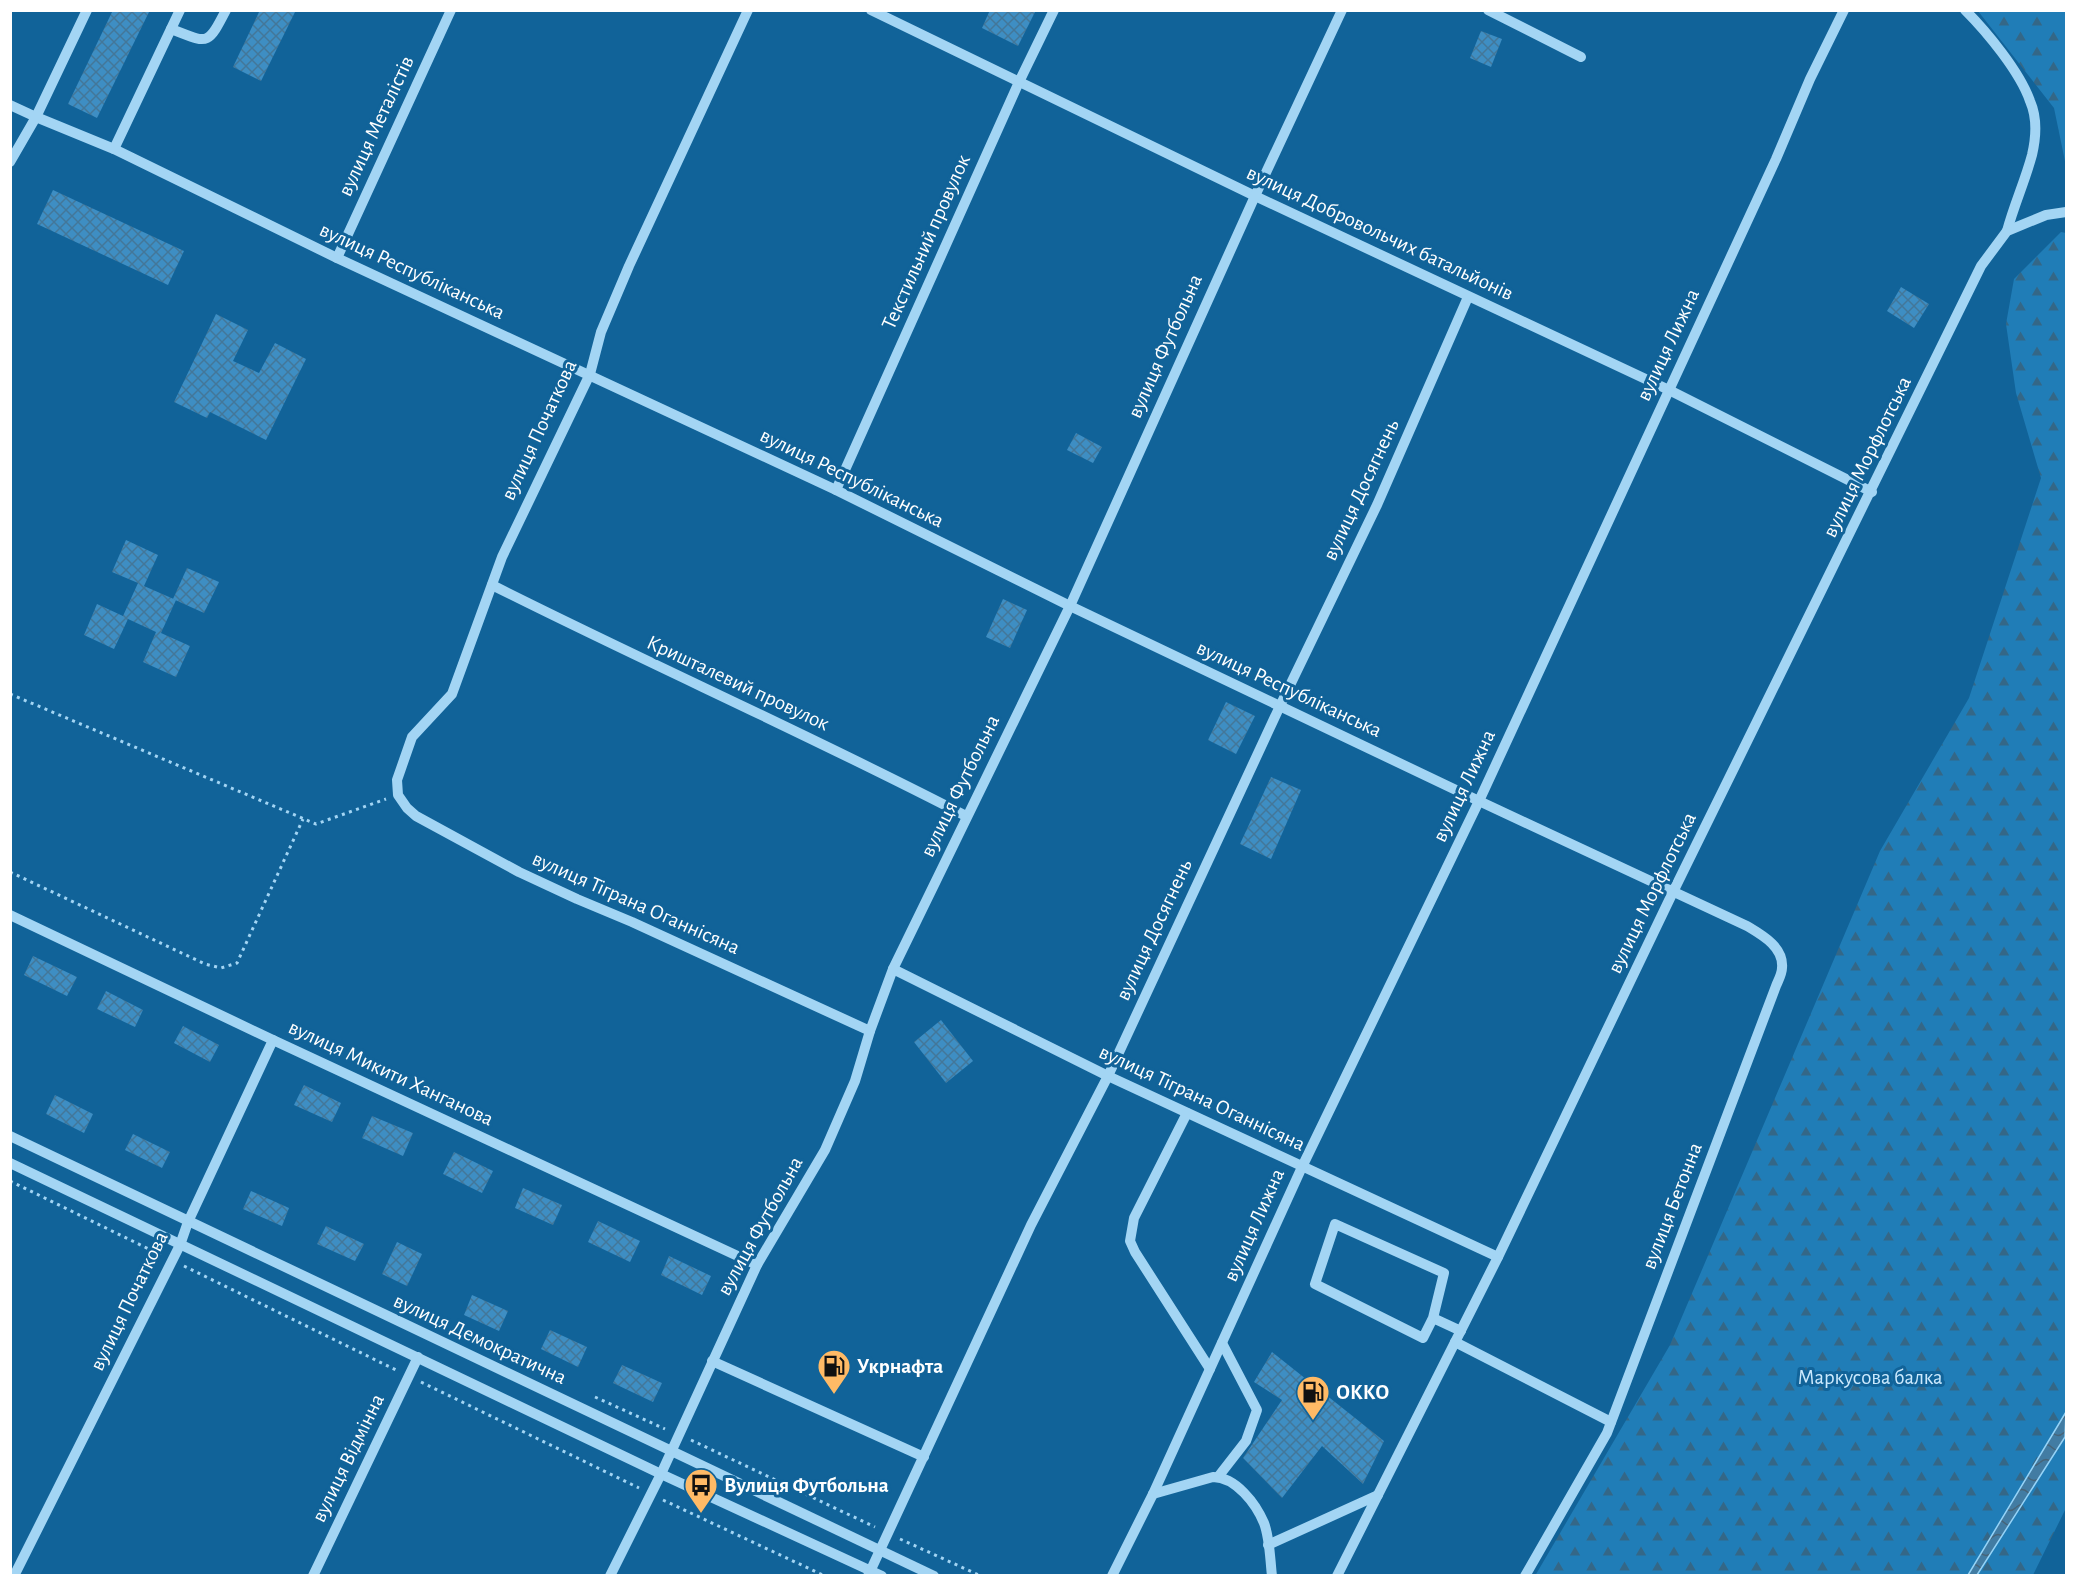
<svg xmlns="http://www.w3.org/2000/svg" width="2077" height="1586" font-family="'Alegreya Sans',sans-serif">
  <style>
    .forest { fill: url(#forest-firs) }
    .water { fill: url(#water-waves); stroke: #95d3f7; stroke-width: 1.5 }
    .building { fill: url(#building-cross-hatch) }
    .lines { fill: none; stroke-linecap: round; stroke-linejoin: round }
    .path { stroke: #a3d5f4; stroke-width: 3; stroke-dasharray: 3 4.5; stroke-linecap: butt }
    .minor { stroke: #a3d5f4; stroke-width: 10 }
    .labels { text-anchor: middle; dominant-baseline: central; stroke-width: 6; stroke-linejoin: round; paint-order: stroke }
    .street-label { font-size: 21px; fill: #fff; stroke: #116399 }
    .poi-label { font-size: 21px; font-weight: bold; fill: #fff; stroke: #116399; text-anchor: start }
    .park-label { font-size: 21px; fill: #cceafe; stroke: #116399 }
  </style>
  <defs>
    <pattern id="forest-firs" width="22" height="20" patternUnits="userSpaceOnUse" patternTransform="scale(1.5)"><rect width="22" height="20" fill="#207db7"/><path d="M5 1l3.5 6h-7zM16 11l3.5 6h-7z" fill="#346787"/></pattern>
    <pattern id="water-waves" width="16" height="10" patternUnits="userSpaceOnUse" patternTransform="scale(1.5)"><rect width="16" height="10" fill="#427ca3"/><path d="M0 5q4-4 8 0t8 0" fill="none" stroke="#476478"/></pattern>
    <pattern id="building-cross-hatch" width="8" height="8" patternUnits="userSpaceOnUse" patternTransform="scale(1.5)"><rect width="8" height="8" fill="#3e8ec3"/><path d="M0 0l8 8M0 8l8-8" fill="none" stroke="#437799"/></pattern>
  </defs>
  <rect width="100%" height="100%" fill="#116399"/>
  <g class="forest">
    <polygon points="1978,11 2066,11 2066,166 2054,108"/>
    <polygon points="2061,232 2066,233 2066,1508 2033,1575 1535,1576 1670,1345 1880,851 1969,698 2041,478 2016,393 2006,324 2014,279"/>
  </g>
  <polygon class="water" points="2066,1412 2065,1437 1977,1575 1968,1575"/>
  <g class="building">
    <polygon points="113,10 150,10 97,118 68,104"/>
    <polygon points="260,10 296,10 261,81 233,67"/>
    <polygon points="990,10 1036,10 1018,46 982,28"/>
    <polygon points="1481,31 1502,39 1491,67 1470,58"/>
    <polygon points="53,190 184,251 168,285 37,224"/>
    <polygon points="1901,287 1929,304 1914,328 1887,311"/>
    <polygon points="216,314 248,330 233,361 259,373 275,343 306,359 266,440 210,412 207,418 174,402"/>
    <polygon points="1076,433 1102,447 1093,463 1067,450"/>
    <polygon points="126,540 158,555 144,586 176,600 161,633 190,646 176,677 143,662 156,632 128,619 114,649 84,635 97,604 123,616 138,583 112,572"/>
    <polygon points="187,568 219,582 204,613 173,599"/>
    <polygon points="1003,599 1027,610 1010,648 986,637"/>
    <polygon points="1226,702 1255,716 1236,754 1208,740"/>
    <polygon points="1271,777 1301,790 1271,859 1240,844"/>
    <polygon points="33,956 77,977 67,996 24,975"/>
    <polygon points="106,991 143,1010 135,1027 97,1009"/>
    <polygon points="941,1020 973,1061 946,1083 914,1042"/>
    <polygon points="183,1026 219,1045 210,1062 174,1043"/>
    <polygon points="304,1085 341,1103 332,1122 294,1105"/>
    <polygon points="55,1095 93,1114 84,1133 46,1114"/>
    <polygon points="372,1116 413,1133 403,1156 362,1138"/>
    <polygon points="133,1134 170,1152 162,1168 125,1150"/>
    <polygon points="454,1152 493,1171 482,1193 443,1174"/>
    <polygon points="523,1188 562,1205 553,1225 515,1208"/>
    <polygon points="251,1191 289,1208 282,1226 243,1209"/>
    <polygon points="598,1221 640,1241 630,1262 588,1242"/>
    <polygon points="326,1226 364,1244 355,1261 317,1244"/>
    <polygon points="397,1242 422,1254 407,1286 382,1274"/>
    <polygon points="669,1256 711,1276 702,1295 661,1275"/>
    <polygon points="472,1295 508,1311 499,1331 464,1315"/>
    <polygon points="550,1330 587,1347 578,1367 541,1349"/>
    <polygon points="1272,1352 1384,1441 1363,1484 1322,1446 1282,1498 1243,1458 1282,1400 1254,1382"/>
    <polygon points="622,1365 662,1383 653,1402 613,1383"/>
  </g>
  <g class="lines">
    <g class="path">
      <polyline points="10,694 316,824 386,799"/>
      <polyline points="10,872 205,964 221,968 237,963 303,819"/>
      <polyline points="10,1181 161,1255"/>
      <polyline points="184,1266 396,1370"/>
      <polyline points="421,1382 639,1488"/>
      <polyline points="595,1397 665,1429"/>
      <polyline points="691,1440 875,1527"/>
      <polyline points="663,1500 825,1576"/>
      <polyline points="900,1539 981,1576"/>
    </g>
    <g class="minor">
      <polyline points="748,10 629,266 601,332 590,374 502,557 452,694 412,737 397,780 398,795 407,808 416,816 519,872 577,899 632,922 870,1031"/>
      <polyline points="871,10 1255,196 1669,390 1872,492"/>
      <polyline points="1488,10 1581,57"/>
      <path d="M1965,10C1987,32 2020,72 2030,101C2037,117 2036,138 2032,155C2025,181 2014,205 2007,231"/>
      <path d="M171,29C208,43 207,47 226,10"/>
      <path d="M10,105L36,117L114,149L337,258L836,490L1070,606L1479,801L1747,926C1762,935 1784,947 1782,968C1782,974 1778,981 1776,986L1607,1433L1525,1576"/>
      <polyline points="114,149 180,10"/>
      <polyline points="10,162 36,117 87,10"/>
      <polyline points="337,258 451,10"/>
      <polyline points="836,490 1019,82 1054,10"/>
      <path d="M492,585C649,664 810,735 966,816"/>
      <polyline points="10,915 273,1040 757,1265"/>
      <polyline points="893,969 1108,1076 1498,1257"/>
      <polyline points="1187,1113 1134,1218 1130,1241 1135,1252 1210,1369"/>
      <polyline points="10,1136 934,1576"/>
      <polyline points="10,1163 661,1474 882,1576"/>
      <polyline points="1433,1318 1444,1273 1335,1224 1315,1284 1423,1338 1433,1318 1461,1331"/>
      <polyline points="1455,1342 1611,1422"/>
      <polyline points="712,1361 924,1457"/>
      <polyline points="1218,1477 1246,1441 1257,1410 1222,1343"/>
      <path d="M1153,1494L1213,1477C1236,1477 1256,1504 1264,1523C1270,1539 1270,1559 1272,1576"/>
      <polyline points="1268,1545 1378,1495"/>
      <polyline points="14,1576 180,1245 188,1222 273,1040"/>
      <polyline points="313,1576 418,1357"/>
      <polyline points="610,1576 661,1474 757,1265 825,1150 855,1081 870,1031 893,969 1070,606 1255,196 1342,10"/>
      <polyline points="868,1576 1031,1225 1108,1076 1280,706 1377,505 1468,297"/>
      <polyline points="1112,1576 1153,1494 1302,1167 1479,801 1776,159 1810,79 1844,10"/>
      <polyline points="1337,1576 1498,1257 1673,892 1981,266 2007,231 2046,215 2066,212"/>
    </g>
  </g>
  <defs>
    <symbol id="fuel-pin" viewBox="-11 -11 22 30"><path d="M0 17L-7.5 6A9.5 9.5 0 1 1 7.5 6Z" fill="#ffba66" stroke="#116399"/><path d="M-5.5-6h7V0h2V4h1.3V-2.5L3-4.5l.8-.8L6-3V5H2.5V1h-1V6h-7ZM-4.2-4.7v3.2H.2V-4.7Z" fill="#111"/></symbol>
    <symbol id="bus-pin" viewBox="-11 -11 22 30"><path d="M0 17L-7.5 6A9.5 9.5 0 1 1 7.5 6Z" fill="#ffba66" stroke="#116399"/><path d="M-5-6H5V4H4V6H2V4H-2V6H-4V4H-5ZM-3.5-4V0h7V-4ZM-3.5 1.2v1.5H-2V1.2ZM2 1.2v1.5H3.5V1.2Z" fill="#111"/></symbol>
  </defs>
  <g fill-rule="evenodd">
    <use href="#fuel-pin" x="815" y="1347" width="38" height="52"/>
    <use href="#fuel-pin" x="1294" y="1373" width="38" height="52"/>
    <use href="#bus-pin" x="682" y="1466" width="38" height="52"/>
  </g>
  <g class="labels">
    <g class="street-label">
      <text transform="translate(376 126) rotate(-65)">вулиця Металістів</text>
      <text transform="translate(1380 233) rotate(25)">вулиця Добровольчих батальйонів</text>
      <text transform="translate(926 242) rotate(-66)">Текстильний провулок</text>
      <text transform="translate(412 271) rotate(25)">вулиця Республіканська</text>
      <text transform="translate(1668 345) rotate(-65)">вулиця Лижна</text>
      <text transform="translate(1165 346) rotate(-66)">вулиця Футбольна</text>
      <text transform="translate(539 430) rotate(-65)">вулиця Початкова</text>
      <text transform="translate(1867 457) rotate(-64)">вулиця Морфлотська</text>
      <text transform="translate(852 478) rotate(26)">вулиця Республіканська</text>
      <text transform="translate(1361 490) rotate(-65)">вулиця Досягнень</text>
      <text transform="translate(738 683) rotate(25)">Кришталевий провулок</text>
      <text transform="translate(1289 689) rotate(25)">вулиця Республіканська</text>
      <text transform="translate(960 786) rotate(-64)">вулиця Футбольна</text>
      <text transform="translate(1464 786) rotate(-65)">вулиця Лижна</text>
      <text transform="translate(1652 893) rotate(-64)">вулиця Морфлотська</text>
      <text transform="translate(636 903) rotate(24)">вулиця Тіграна Оганнісяна</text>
      <text transform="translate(1154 930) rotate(-65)">вулиця Досягнень</text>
      <text transform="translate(391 1073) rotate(25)">вулиця Микити Ханганова</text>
      <text transform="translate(1202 1098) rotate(25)">вулиця Тіграна Оганнісяна</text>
      <text transform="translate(1672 1206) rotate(-69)">вулиця Бетонна</text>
      <text transform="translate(1254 1225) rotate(-66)">вулиця Лижна</text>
      <text transform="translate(760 1226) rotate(-61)">вулиця Футбольна</text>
      <text transform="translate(129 1301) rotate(-64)">вулиця Початкова</text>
      <text transform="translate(480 1339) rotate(25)">вулиця Демократична</text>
      <text transform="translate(348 1458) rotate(-64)">вулиця Відмінна</text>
    </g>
    <g class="poi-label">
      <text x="857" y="1366">Укрнафта</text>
      <text x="1336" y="1392">ОККО</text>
      <text x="724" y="1485">Вулиця Футбольна</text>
    </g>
    <g class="park-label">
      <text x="1870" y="1377">Маркусова балка</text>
    </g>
  </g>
  <rect width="2077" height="1586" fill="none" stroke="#ffffff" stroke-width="24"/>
</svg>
